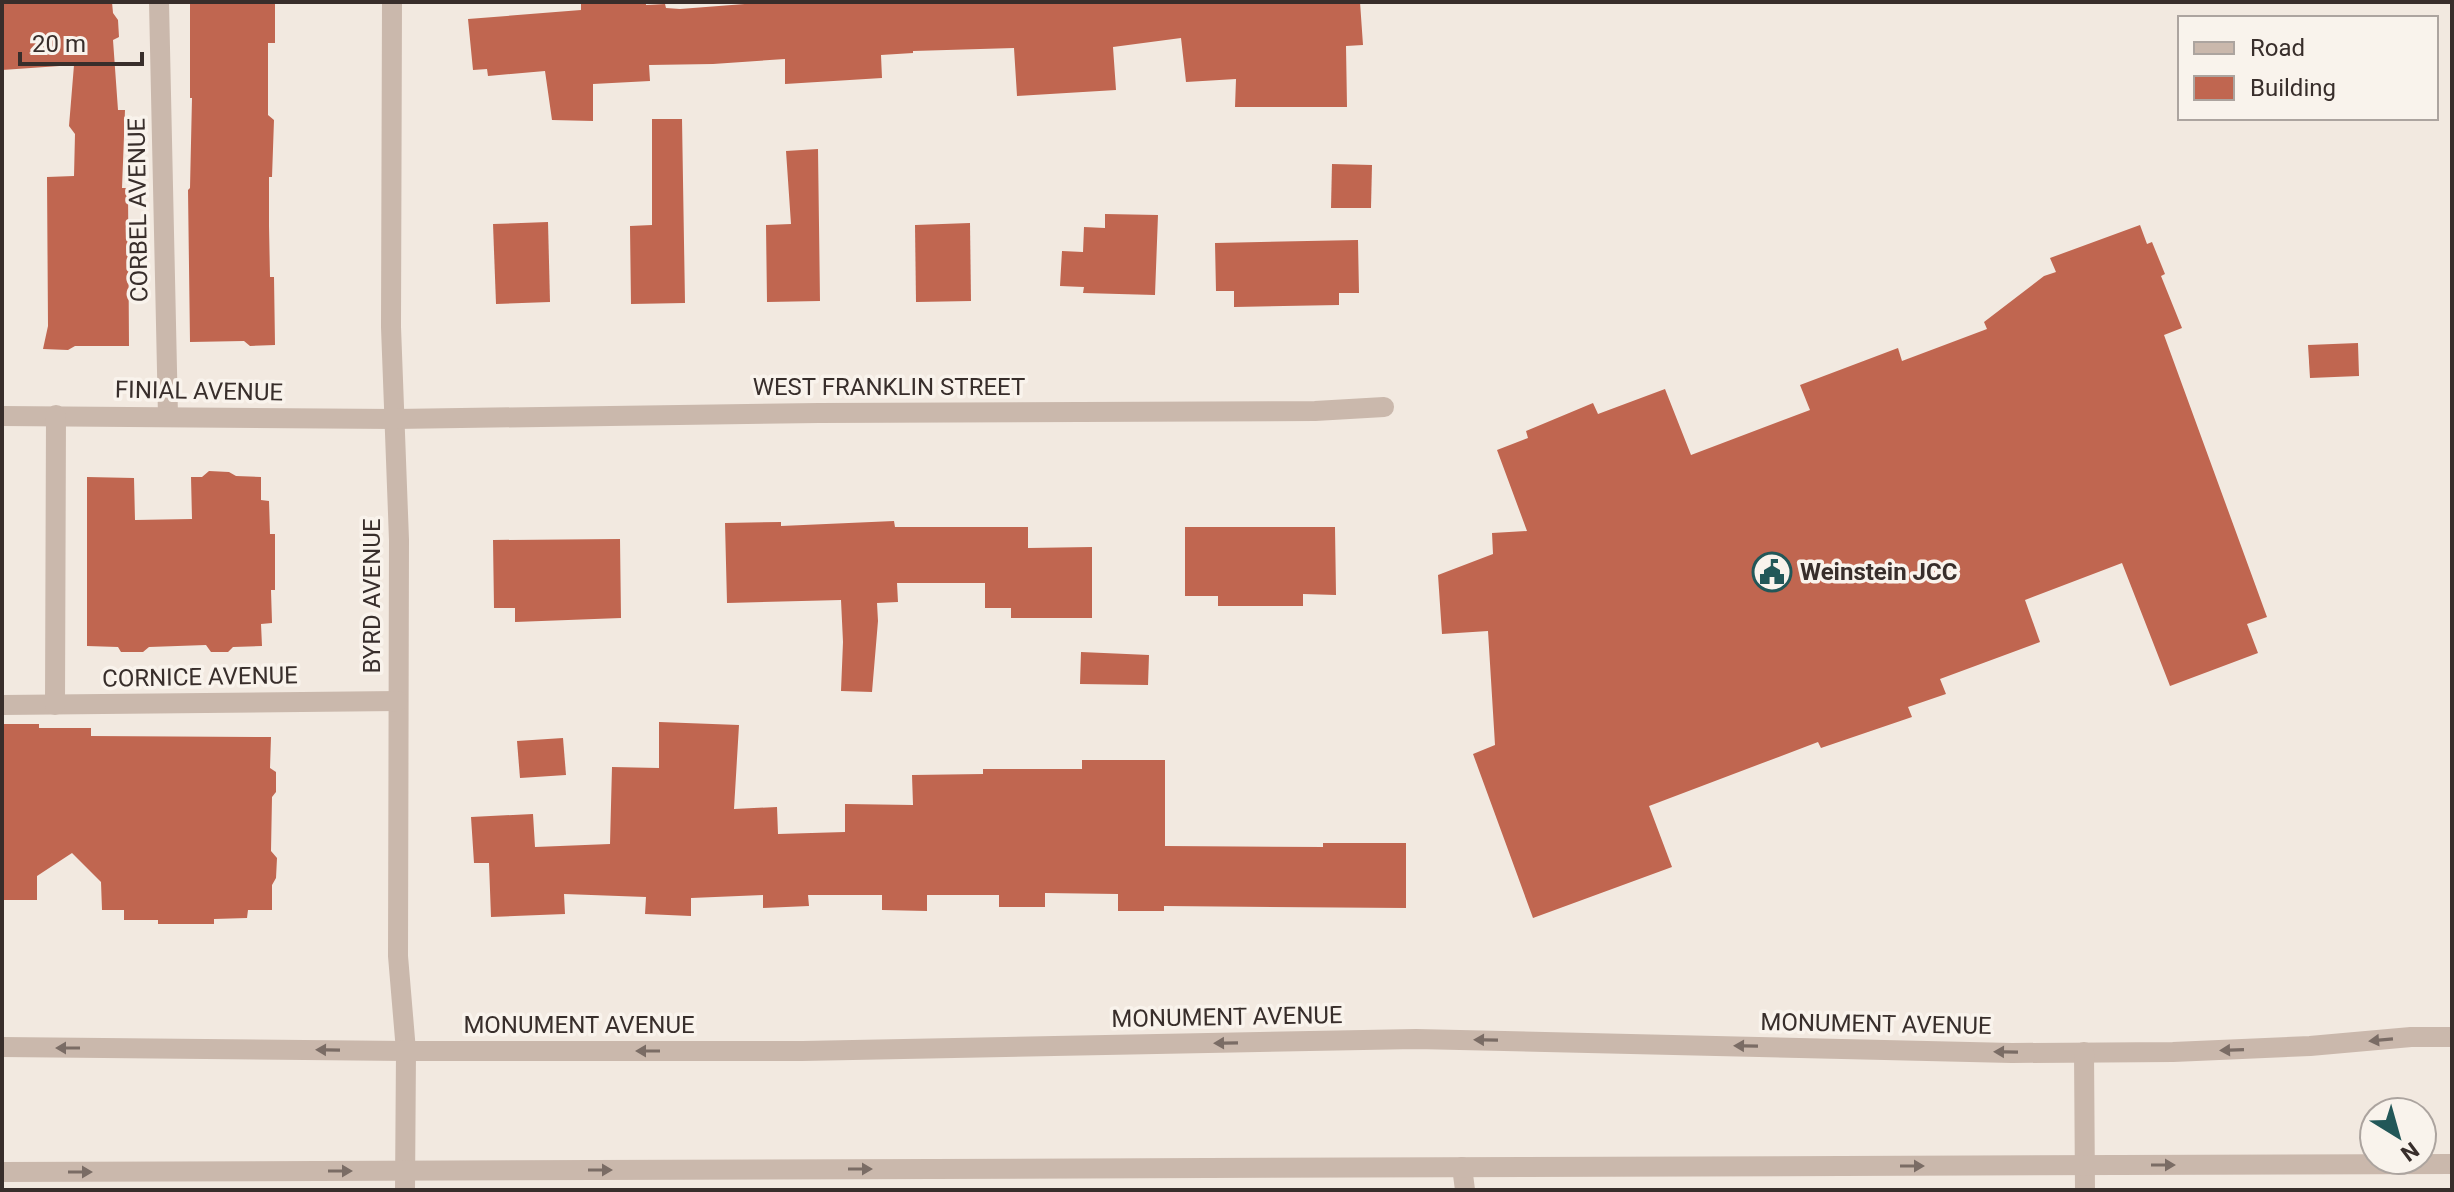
<svg xmlns="http://www.w3.org/2000/svg" width="2454" height="1192" font-family="Roboto,sans-serif">
  <style>
    .building { fill: #c06650 }
    .lines { fill: none; stroke-linecap: round; stroke-linejoin: round }
    .minor { stroke: #cab8ac; stroke-width: 20 }
    .oneway { fill: #7a6c65 }
    .labels { text-anchor: middle; dominant-baseline: central; stroke-width: 7; stroke-linejoin: round; paint-order: stroke }
    .street-label { font-size: 24px; fill: #382e2b; stroke: #f9f3ec }
    .poi-label { font-size: 24px; font-weight: bold; fill: #382e2b; stroke: #f9f3ec; text-anchor: start }
  </style>
  <rect width="100%" height="100%" fill="#f2e9e0"/>
  <g class="building">
    <polygon points="2,2 112,2 113,13 118,20 119,37 113,40 118,110 125,110 122,188 128,188 129,346 75,346 68,350 43,349 48,326 47,177 74,176 75,134 69,126 74,65 2,70"/>
    <polygon points="190,2 275,2 275,43 268,43 268,115 274,120 272,177 269,177 269,226 270,277 274,277 275,345 250,346 244,341 190,342 188,190 190,188 192,98 190,98"/>
    <polygon points="612,2 646,2 646,5 665,4 666,8 680,9 770,2 1360,2 1363,45 1346,46 1347,107 1235,107 1236,79 1186,82 1181,38 1113,47 1116,90 1017,96 1014,48 913,51 913,53 881,55 882,78 785,84 785,59 713,64 649,65 650,81 593,84 593,121 552,120 545,71 488,76 487,69 473,70 468,19 581,10 581,3"/>
    <polygon points="652,119 682,119 685,303 631,304 630,226 652,225"/>
    <polygon points="818,149 820,301 767,302 766,225 791,224 786,151"/>
    <polygon points="1332,164 1372,165 1371,208 1331,208"/>
    <polygon points="1105,214 1158,215 1155,295 1083,293 1084,287 1060,286 1062,251 1083,252 1084,227 1105,228"/>
    <polygon points="548,222 550,302 496,304 493,224"/>
    <polygon points="970,223 971,301 916,302 915,225"/>
    <polygon points="2140,225 2147,244 2152,242 2165,274 2161,276 2182,328 2164,335 2267,617 2247,624 2258,653 2170,686 2122,563 2025,600 2040,642 1940,679 1946,694 1908,707 1912,717 1821,748 1818,742 1649,806 1672,867 1533,918 1473,754 1495,745 1488,631 1442,634 1438,575 1493,554 1492,533 1527,531 1497,450 1528,438 1526,431 1593,403 1598,414 1665,389 1691,455 1810,410 1800,385 1898,348 1902,361 1987,329 1984,322 2044,276 2056,272 2050,258"/>
    <polygon points="1358,240 1359,293 1339,293 1339,305 1234,307 1234,291 1216,291 1215,243"/>
    <polygon points="2358,343 2359,376 2310,378 2308,345"/>
    <polygon points="209,471 229,472 236,476 261,477 261,500 269,501 270,534 275,534 275,590 271,590 272,623 261,624 262,646 233,647 228,652 211,652 206,645 149,647 143,652 121,652 118,647 87,646 87,477 134,478 135,520 192,519 191,477 202,477"/>
    <polygon points="894,521 895,527 1028,527 1028,548 1092,547 1092,618 1011,618 1011,608 985,608 985,583 897,583 898,602 877,603 878,621 872,692 841,691 843,642 841,600 727,603 725,523 781,522 781,526"/>
    <polygon points="1185,527 1335,527 1336,595 1303,594 1303,606 1218,606 1218,596 1185,596"/>
    <polygon points="620,539 621,618 515,622 515,608 494,608 493,540"/>
    <polygon points="1081,652 1149,655 1148,685 1080,684"/>
    <polygon points="659,722 739,725 734,809 777,807 778,834 845,832 845,804 913,805 912,775 983,774 983,769 1082,769 1082,760 1165,760 1165,846 1323,847 1323,843 1406,843 1406,908 1164,906 1164,911 1118,911 1118,894 1045,893 1045,907 999,907 999,895 927,895 927,911 882,910 882,895 808,895 809,906 763,908 763,895 691,898 691,916 645,914 646,897 564,894 565,914 491,917 489,863 474,863 471,817 533,814 535,847 610,844 612,767 659,768"/>
    <polygon points="2,724 39,724 39,728 91,728 91,736 271,737 270,768 276,772 276,792 272,797 271,851 277,858 276,878 272,885 272,910 248,910 247,918 214,919 214,924 158,924 158,920 124,920 124,910 102,910 101,882 72,853 37,876 37,900 2,900"/>
    <polygon points="563,738 566,775 520,778 517,741"/>
  </g>
  <g class="lines">
    <g class="minor">
      <polyline points="159,2 168,416"/>
      <polyline points="392,2 391,327 399,540 398,956 406,1051 405,1190"/>
      <polyline points="2,416 395,419 819,413 1315,411 1384,407"/>
      <polyline points="2,705 398,701"/>
      <polyline points="55,705 56,415"/>
      <polyline points="2,1047 406,1051 802,1051 1416,1039 2012,1053 2173,1052 2310,1046 2411,1037 2452,1037"/>
      <polyline points="2084,1052 2085,1190"/>
      <polyline points="1462,1167 1465,1190"/>
      <polyline points="2,1172 2452,1164"/>
    </g>
  </g>
  <defs><path id="oneway-solid" d="M-6-.8H1V-3.2L6.5 0L1 3.2V.8H-6Z" transform="scale(2)"/></defs>
  <g class="oneway">
    <use href="#oneway-solid" transform="translate(1486 1040) rotate(-179)"/>
    <use href="#oneway-solid" transform="translate(2381 1040) rotate(175)"/>
    <use href="#oneway-solid" transform="translate(1226 1043) rotate(179)"/>
    <use href="#oneway-solid" transform="translate(1746 1046) rotate(-179)"/>
    <use href="#oneway-solid" transform="translate(68 1048) rotate(-180)"/>
    <use href="#oneway-solid" transform="translate(328 1050) rotate(-179)"/>
    <use href="#oneway-solid" transform="translate(2232 1050) rotate(178)"/>
    <use href="#oneway-solid" transform="translate(648 1051) rotate(180)"/>
    <use href="#oneway-solid" transform="translate(2006 1052) rotate(-179)"/>
    <use href="#oneway-solid" transform="translate(2163 1165)"/>
    <use href="#oneway-solid" transform="translate(1912 1166)"/>
    <use href="#oneway-solid" transform="translate(860 1169)"/>
    <use href="#oneway-solid" transform="translate(600 1170)"/>
    <use href="#oneway-solid" transform="translate(340 1171)"/>
    <use href="#oneway-solid" transform="translate(80 1172)"/>
  </g>
  <defs>
    <symbol id="civic-ring" viewBox="-11 -11 22 22"><circle r="9.5" fill="#f9f3ec" stroke="#225758" stroke-width="1.5"/><path d="M-.6-6.5H3V-4.5H.6V-3L4-1V1h2V6H-6V1h2V-1L-.6-3ZM-1.2 2.5V6h2.4V2.5Z" fill="#225758"/></symbol>
  </defs>
  <g fill-rule="evenodd">
    <use href="#civic-ring" x="1750" y="550" width="44" height="44"/>
  </g>
  <g class="labels">
    <g class="street-label">
      <text transform="translate(138 210) rotate(-91)">CORBEL AVENUE</text>
      <text x="889" y="387">WEST FRANKLIN STREET</text>
      <text transform="translate(199 391) rotate(1)">FINIAL AVENUE</text>
      <text transform="translate(372 596) rotate(-90)">BYRD AVENUE</text>
      <text transform="translate(200 677) rotate(-1)">CORNICE AVENUE</text>
      <text transform="translate(1227 1017) rotate(-1)">MONUMENT AVENUE</text>
      <text transform="translate(1876 1024) rotate(1)">MONUMENT AVENUE</text>
      <text x="579" y="1025">MONUMENT AVENUE</text>
    </g>
    <g class="poi-label">
      <text x="1800" y="572">Weinstein JCC</text>
    </g>
  </g>
  <rect width="2454" height="1192" fill="none" stroke="#382e2b" stroke-width="8"/>
  <rect x="2178" y="16" width="260" height="104" fill="#f9f3ec" stroke="#aca49f" stroke-width="2"/>
  <rect x="2194" y="42" width="40" height="12" fill="#cab8ac" stroke="#aca49f" stroke-width="2"/>
  <text x="2250" y="56" font-size="24" fill="#382e2b">Road</text>
  <rect x="2194" y="76" width="40" height="24" fill="#c06650" stroke="#aca49f" stroke-width="2"/>
  <text x="2250" y="96" font-size="24" fill="#382e2b">Building</text>
  <g transform="translate(2398 1136) rotate(143)"><circle r="38" fill="#f9f3ec" stroke="#aca49f" stroke-width="2"/>
  <path d="M0-6L14 30L0 20L-14 30Z" fill="#225758"/>
  <text y="-12" font-size="22" font-weight="bold" text-anchor="middle" fill="#382e2b">N</text>
  </g>
  <path d="M20 52v12h122v-12" fill="none" stroke="#382e2b" stroke-width="4"/>
  <text x="32" y="52" font-size="24" fill="#382e2b" stroke="#f9f3ec" stroke-width="6" paint-order="stroke">20 m</text>
</svg>
